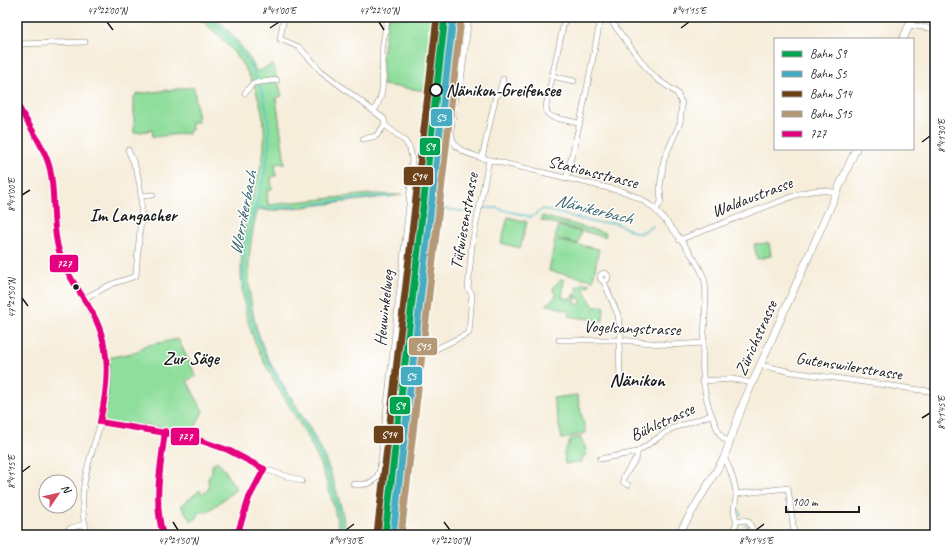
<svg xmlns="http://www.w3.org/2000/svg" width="952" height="552" font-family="Caveat,sans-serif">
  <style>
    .green { fill: #90de9c; stroke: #567d5c }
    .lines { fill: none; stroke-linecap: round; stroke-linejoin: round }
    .stream { stroke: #53bfce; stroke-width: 1.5 }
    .minor-casing { stroke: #89847b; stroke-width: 6 }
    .secondary-casing { stroke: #89847b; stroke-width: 8 }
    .minor { stroke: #fff; stroke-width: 5 }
    .secondary { stroke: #fff; stroke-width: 7 }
    .bus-1-casing { stroke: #fff; stroke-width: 9 }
    .bus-1 { stroke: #e5007d; stroke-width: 6 }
    .rail-1-casing { stroke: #fff; stroke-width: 10 }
    .rail-2-casing { stroke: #fff; stroke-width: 10 }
    .rail-3-casing { stroke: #fff; stroke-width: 10 }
    .rail-4-casing { stroke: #fff; stroke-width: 10 }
    .rail-1 { stroke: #00a34f; stroke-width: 7 }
    .rail-2 { stroke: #46acc1; stroke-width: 7 }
    .rail-3 { stroke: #6c421b; stroke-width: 7 }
    .rail-4 { stroke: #b59977; stroke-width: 7 }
    .ticks { fill: none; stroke: #1c1c1c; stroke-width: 1.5 }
    .stop-dot { fill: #fff; stroke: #1c1c1c; stroke-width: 2 }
    .bus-dot { fill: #1c1c1c; stroke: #fff; stroke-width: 1.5 }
    .labels { text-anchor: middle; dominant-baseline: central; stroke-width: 3; stroke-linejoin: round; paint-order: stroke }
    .stop-label { font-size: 17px; font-weight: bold; fill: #1c1c1c; stroke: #fff; text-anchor: start }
    .street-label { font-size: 17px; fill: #1c1c1c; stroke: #fff }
    .water-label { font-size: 18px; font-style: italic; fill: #35656c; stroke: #fff }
    .neighbourhood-label { font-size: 18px; font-weight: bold; fill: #1c1c1c; stroke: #fff }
    .quarter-label { font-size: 19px; font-weight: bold; fill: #1c1c1c; stroke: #fff }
    .line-badge { stroke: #fff; stroke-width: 1.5 }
    .badge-label { font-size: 11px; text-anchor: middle; font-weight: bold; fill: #fff }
    .neatline { fill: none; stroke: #1c1c1c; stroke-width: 1.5 }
    .ticks-label { font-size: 10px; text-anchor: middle; fill: #1c1c1c }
  </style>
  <rect width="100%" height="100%" fill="#fff"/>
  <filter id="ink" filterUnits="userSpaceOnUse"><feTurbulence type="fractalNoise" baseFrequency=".025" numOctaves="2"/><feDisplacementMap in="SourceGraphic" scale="8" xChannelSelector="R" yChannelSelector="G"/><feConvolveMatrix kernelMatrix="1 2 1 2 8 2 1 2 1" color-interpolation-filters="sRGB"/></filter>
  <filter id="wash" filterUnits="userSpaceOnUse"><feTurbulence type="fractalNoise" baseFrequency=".012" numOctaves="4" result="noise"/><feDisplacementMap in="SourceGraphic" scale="16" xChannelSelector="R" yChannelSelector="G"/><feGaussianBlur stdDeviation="0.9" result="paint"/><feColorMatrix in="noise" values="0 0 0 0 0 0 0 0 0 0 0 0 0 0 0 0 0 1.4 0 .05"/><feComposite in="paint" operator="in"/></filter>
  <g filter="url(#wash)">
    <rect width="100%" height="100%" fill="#f6edda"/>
    <g class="green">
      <path d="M197,17C201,17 206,16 210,17C225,21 251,58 257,72L273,64L282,96L276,98L285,163L275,164L276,176L271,177L272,189L267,190L268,205L370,194L402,195L270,211L258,209C243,261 246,316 271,364C286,392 305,417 319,445C333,474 341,504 347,535H340C333,499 323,465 305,433C284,395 257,359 247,317C238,283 240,247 248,212C253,191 262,170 264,148C268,92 240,50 197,17Z"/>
      <polygon points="388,17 436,17 427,91 383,85 382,56"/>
      <polygon points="194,87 198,122 191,122 192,130 189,131 189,133 153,137 152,130 134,133 134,97 137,94"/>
      <polygon points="542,216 606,233 605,237 541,220"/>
      <polygon points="508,217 527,222 520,248 501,243"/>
      <polygon points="558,226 581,232 578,244 555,238"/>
      <polygon points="555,240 599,249 593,280 549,271"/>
      <polygon points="769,243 771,256 757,259 754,244"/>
      <polygon points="561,279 564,280 562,298 572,299 573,294 576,298 575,304 581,304 581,299 577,298 575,294 577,294 578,289 575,288 584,283 591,284 583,289 594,307 604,306 603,321 568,316 569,311 546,304 555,298 556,294 553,291 554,286"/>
      <polygon points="178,339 196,376 187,381 203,411 191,436 159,430 159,427 130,424 130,428 100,422 107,391 108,358 137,352 144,346"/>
      <polygon points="398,351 380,535 377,535 382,494 379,491"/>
      <polygon points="577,395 586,433 562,439 553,398"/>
      <polygon points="580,437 585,447 587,455 582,457 582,462 565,464 564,453 571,439"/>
      <polygon points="217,461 227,473 226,474 237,489 207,512 199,512 197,518 191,521 181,506 200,490 202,494 209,489 208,478 212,472 212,465"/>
    </g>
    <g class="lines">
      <g class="stream">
        <path d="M205,17C228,34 246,54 258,81"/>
        <path d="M259,84C269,110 272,138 266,165C259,203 242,237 244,277C249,345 283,383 313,440C329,470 337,502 344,535"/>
        <polyline points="255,205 267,209 298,206"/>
        <polyline points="307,205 376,197 391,197"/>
        <polyline points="428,206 466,212 474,212"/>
        <polyline points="483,208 496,208 531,217 543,209 596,223 615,223 637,233 641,233 653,226"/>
        <polyline points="738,509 741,515"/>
        <polyline points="745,525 749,528 752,535"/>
      </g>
    </g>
  </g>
  <g filter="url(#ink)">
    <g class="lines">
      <defs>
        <g id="minor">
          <polyline points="284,17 280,39 299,47 321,71 384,119 385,125 376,136 363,139"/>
          <path d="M464,17L451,131C452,150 466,153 482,158L625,192C635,196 644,200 652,207C666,219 703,265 705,283C707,295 705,308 705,320C702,355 699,388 714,421C718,430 720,439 730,442"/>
          <polyline points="565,17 546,106 547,113 552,117 578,123"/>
          <polyline points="608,17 648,70 657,79 677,93 682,104 680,123 664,159 660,187 661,202 656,210"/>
          <polyline points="909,25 935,29"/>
          <polyline points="17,44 85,42"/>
          <polyline points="552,76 574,81"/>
          <polyline points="460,89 469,17"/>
          <polyline points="245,93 253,83 277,80"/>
          <path d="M17,104C28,126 44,145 50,169C57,198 51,230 62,259C78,301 107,323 109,372C110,429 68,477 88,535"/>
          <path d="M374,111C386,91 382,79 382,57C382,43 385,30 388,17"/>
          <polyline points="482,158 496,95 499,94 503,79"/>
          <polyline points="566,179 581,118 601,17"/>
          <polyline points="142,196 153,195"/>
          <path d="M679,240L799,194C812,190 824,188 836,193"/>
          <circle cx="604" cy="277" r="4"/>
          <polyline points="604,282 618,315 621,340"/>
          <path d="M83,299L112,284L136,276C138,229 151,194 128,150"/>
          <polyline points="619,339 620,381"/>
          <polyline points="559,340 621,340 670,345 703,343"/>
          <polyline points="426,354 469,333 472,294 468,289 472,244 489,160"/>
          <polyline points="760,365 792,372 935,392"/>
          <polyline points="702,381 733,379 752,383"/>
          <polyline points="100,422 130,428 165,431 201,439 239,454 264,469 302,481"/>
          <path d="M724,458C729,465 737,488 736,497C735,506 732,513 737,521"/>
          <polyline points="600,459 637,452 671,429 711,415"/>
          <path d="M353,484C366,486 377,483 380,469L409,205L412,158L410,149L405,141L385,125"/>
          <polyline points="628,485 623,482 623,478 637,457 637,452"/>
          <polyline points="736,494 788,488 794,532"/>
          <polyline points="737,521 745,520 749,522 755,535"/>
          <polyline points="61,535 71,528 84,524"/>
          <path d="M163,535C153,511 162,458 165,431"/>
          <polyline points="237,535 249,498 264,469"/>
          <polyline points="732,535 737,521"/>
        </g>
        <g id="secondary">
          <polyline points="903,39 913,17"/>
          <polyline points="678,535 724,458 743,404 856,149"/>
        </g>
      </defs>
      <use href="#minor" class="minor-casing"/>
      <use href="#secondary" class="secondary-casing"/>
      <use href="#minor" class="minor"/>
      <use href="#secondary" class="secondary"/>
      <defs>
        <g id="bus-1">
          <path d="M17,104C28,125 44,145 50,169C56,196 51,224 59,251C65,271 78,289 89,307C112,344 109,382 100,422"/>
          <polyline points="100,422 190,437 228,450 264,469"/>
          <path d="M163,535C153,501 161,465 165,431"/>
          <polyline points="237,535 249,498 264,469"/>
        </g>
      </defs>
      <use href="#bus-1" class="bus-1-casing"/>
      <use href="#bus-1" class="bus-1"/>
      <defs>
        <polyline id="rail-1" points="385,535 445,17"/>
        <polyline id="rail-2" points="393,535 453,18"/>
        <polyline id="rail-3" points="377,534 437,17"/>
        <polyline id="rail-4" points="401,535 461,19"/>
      </defs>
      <use href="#rail-1" class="rail-1-casing"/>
      <use href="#rail-2" class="rail-2-casing"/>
      <use href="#rail-3" class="rail-3-casing"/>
      <use href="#rail-4" class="rail-4-casing"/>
      <use href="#rail-1" class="rail-1"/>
      <use href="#rail-2" class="rail-2"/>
      <use href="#rail-3" class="rail-3"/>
      <use href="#rail-4" class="rail-4"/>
    </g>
  </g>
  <path class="ticks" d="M107,22L113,30M379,22L384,30M270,28L279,22M681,28L689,22M922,142L930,136M22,195L30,190M22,298L28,306M922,418L930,413M22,472L30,466M173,522L178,530M444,522L450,530M346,530L354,524M756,530L764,524"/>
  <circle class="stop-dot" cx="436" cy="90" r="6"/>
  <circle class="bus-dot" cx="76" cy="287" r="3.5"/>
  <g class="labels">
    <g class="stop-label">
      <text x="446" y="90">Nänikon-Greifensee</text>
    </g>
    <g class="street-label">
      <text transform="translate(593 172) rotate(14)">Stationsstrasse</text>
      <text transform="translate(752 197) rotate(-21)">Waldaustrasse</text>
      <text transform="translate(464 221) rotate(-80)">Tüfwiesenstrasse</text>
      <text transform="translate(384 308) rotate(-84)">Heuwinkelweg</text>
      <text transform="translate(632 328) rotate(2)">Vogelsangstrasse</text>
      <text transform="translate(756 338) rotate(-66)">Zürichstrasse</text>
      <text transform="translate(849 366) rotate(9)">Gutenswilerstrasse</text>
      <text transform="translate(662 422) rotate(-25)">Bühlstrasse</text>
    </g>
    <g class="water-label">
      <text transform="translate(594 209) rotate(14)">Nänikerbach</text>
      <text transform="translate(243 213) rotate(-79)">Werrikerbach</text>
    </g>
    <g class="neighbourhood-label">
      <text x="133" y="215">Im Langacher</text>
      <text x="191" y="358">Zur Säge</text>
    </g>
    <g class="quarter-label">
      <text x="637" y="380">Nänikon</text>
    </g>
  </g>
  <g class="line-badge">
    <rect x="430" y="108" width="23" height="19" rx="4" fill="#46acc1"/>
    <rect x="419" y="137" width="22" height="19" rx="4" fill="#00a34f"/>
    <rect x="403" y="166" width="31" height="20" rx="4" fill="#6c421b"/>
    <rect x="49" y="254" width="30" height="19" rx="4" fill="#e5007d"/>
    <rect x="408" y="337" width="30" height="19" rx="4" fill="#b59977"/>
    <rect x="400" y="366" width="23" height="20" rx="4" fill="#46acc1"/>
    <rect x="389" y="396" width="22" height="19" rx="4" fill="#00a34f"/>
    <rect x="373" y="425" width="31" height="19" rx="4" fill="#6c421b"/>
    <rect x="170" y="427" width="30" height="19" rx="4" fill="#e5007d"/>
  </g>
  <g class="badge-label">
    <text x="441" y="121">S5</text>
    <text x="430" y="150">S9</text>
    <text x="419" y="180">S14</text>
    <text x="64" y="267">727</text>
    <text x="423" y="350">S15</text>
    <text x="411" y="380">S5</text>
    <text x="400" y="409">S9</text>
    <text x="389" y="438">S14</text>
    <text x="185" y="440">727</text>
  </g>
  <rect width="952" height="552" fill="none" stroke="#fff" stroke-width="44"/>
  <rect x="774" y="38" width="140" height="112" fill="#ffffff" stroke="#a4a4a4"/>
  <rect x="782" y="51" width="20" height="6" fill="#00a34f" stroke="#a4a4a4"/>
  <text x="810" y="58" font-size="12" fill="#1c1c1c">Bahn S9</text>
  <rect x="782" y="71" width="20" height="6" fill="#46acc1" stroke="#a4a4a4"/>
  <text x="810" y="78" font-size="12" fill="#1c1c1c">Bahn S5</text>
  <rect x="782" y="91" width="20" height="6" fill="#6c421b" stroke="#a4a4a4"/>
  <text x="810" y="98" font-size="12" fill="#1c1c1c">Bahn S14</text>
  <rect x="782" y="111" width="20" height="6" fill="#b59977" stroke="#a4a4a4"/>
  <text x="810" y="118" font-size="12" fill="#1c1c1c">Bahn S15</text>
  <rect x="782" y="131" width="20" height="6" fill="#e5007d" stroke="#a4a4a4"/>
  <text x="810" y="138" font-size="12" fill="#1c1c1c">727</text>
  <g transform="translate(58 494) rotate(56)"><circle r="19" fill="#ffffff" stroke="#a4a4a4"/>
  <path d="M0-3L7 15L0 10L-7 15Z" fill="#d1495b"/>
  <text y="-6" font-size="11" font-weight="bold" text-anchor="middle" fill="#1c1c1c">N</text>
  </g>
  <path d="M786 506v6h73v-6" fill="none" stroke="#1c1c1c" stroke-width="2"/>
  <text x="792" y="506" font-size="12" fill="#1c1c1c" stroke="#ffffff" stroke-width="3" paint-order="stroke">100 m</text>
  <rect x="22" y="22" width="908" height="508" class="neatline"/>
  <g class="ticks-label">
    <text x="107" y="14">47°22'00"N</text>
    <text x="279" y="14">8°41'00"E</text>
    <text x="379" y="14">47°22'10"N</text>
    <text x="689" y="14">8°41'15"E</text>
    <text transform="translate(941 136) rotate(-90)" y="4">8°41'30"E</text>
    <text transform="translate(11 195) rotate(-90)" y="4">8°41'00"E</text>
    <text transform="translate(11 298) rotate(-90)" y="4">47°21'50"N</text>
    <text transform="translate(941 413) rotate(-90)" y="4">8°41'45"E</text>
    <text transform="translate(11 472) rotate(-90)" y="4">8°41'15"E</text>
    <text x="178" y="544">47°21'50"N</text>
    <text x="346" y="544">8°41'30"E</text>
    <text x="450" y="544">47°22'00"N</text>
    <text x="756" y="544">8°41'45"E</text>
  </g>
</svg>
